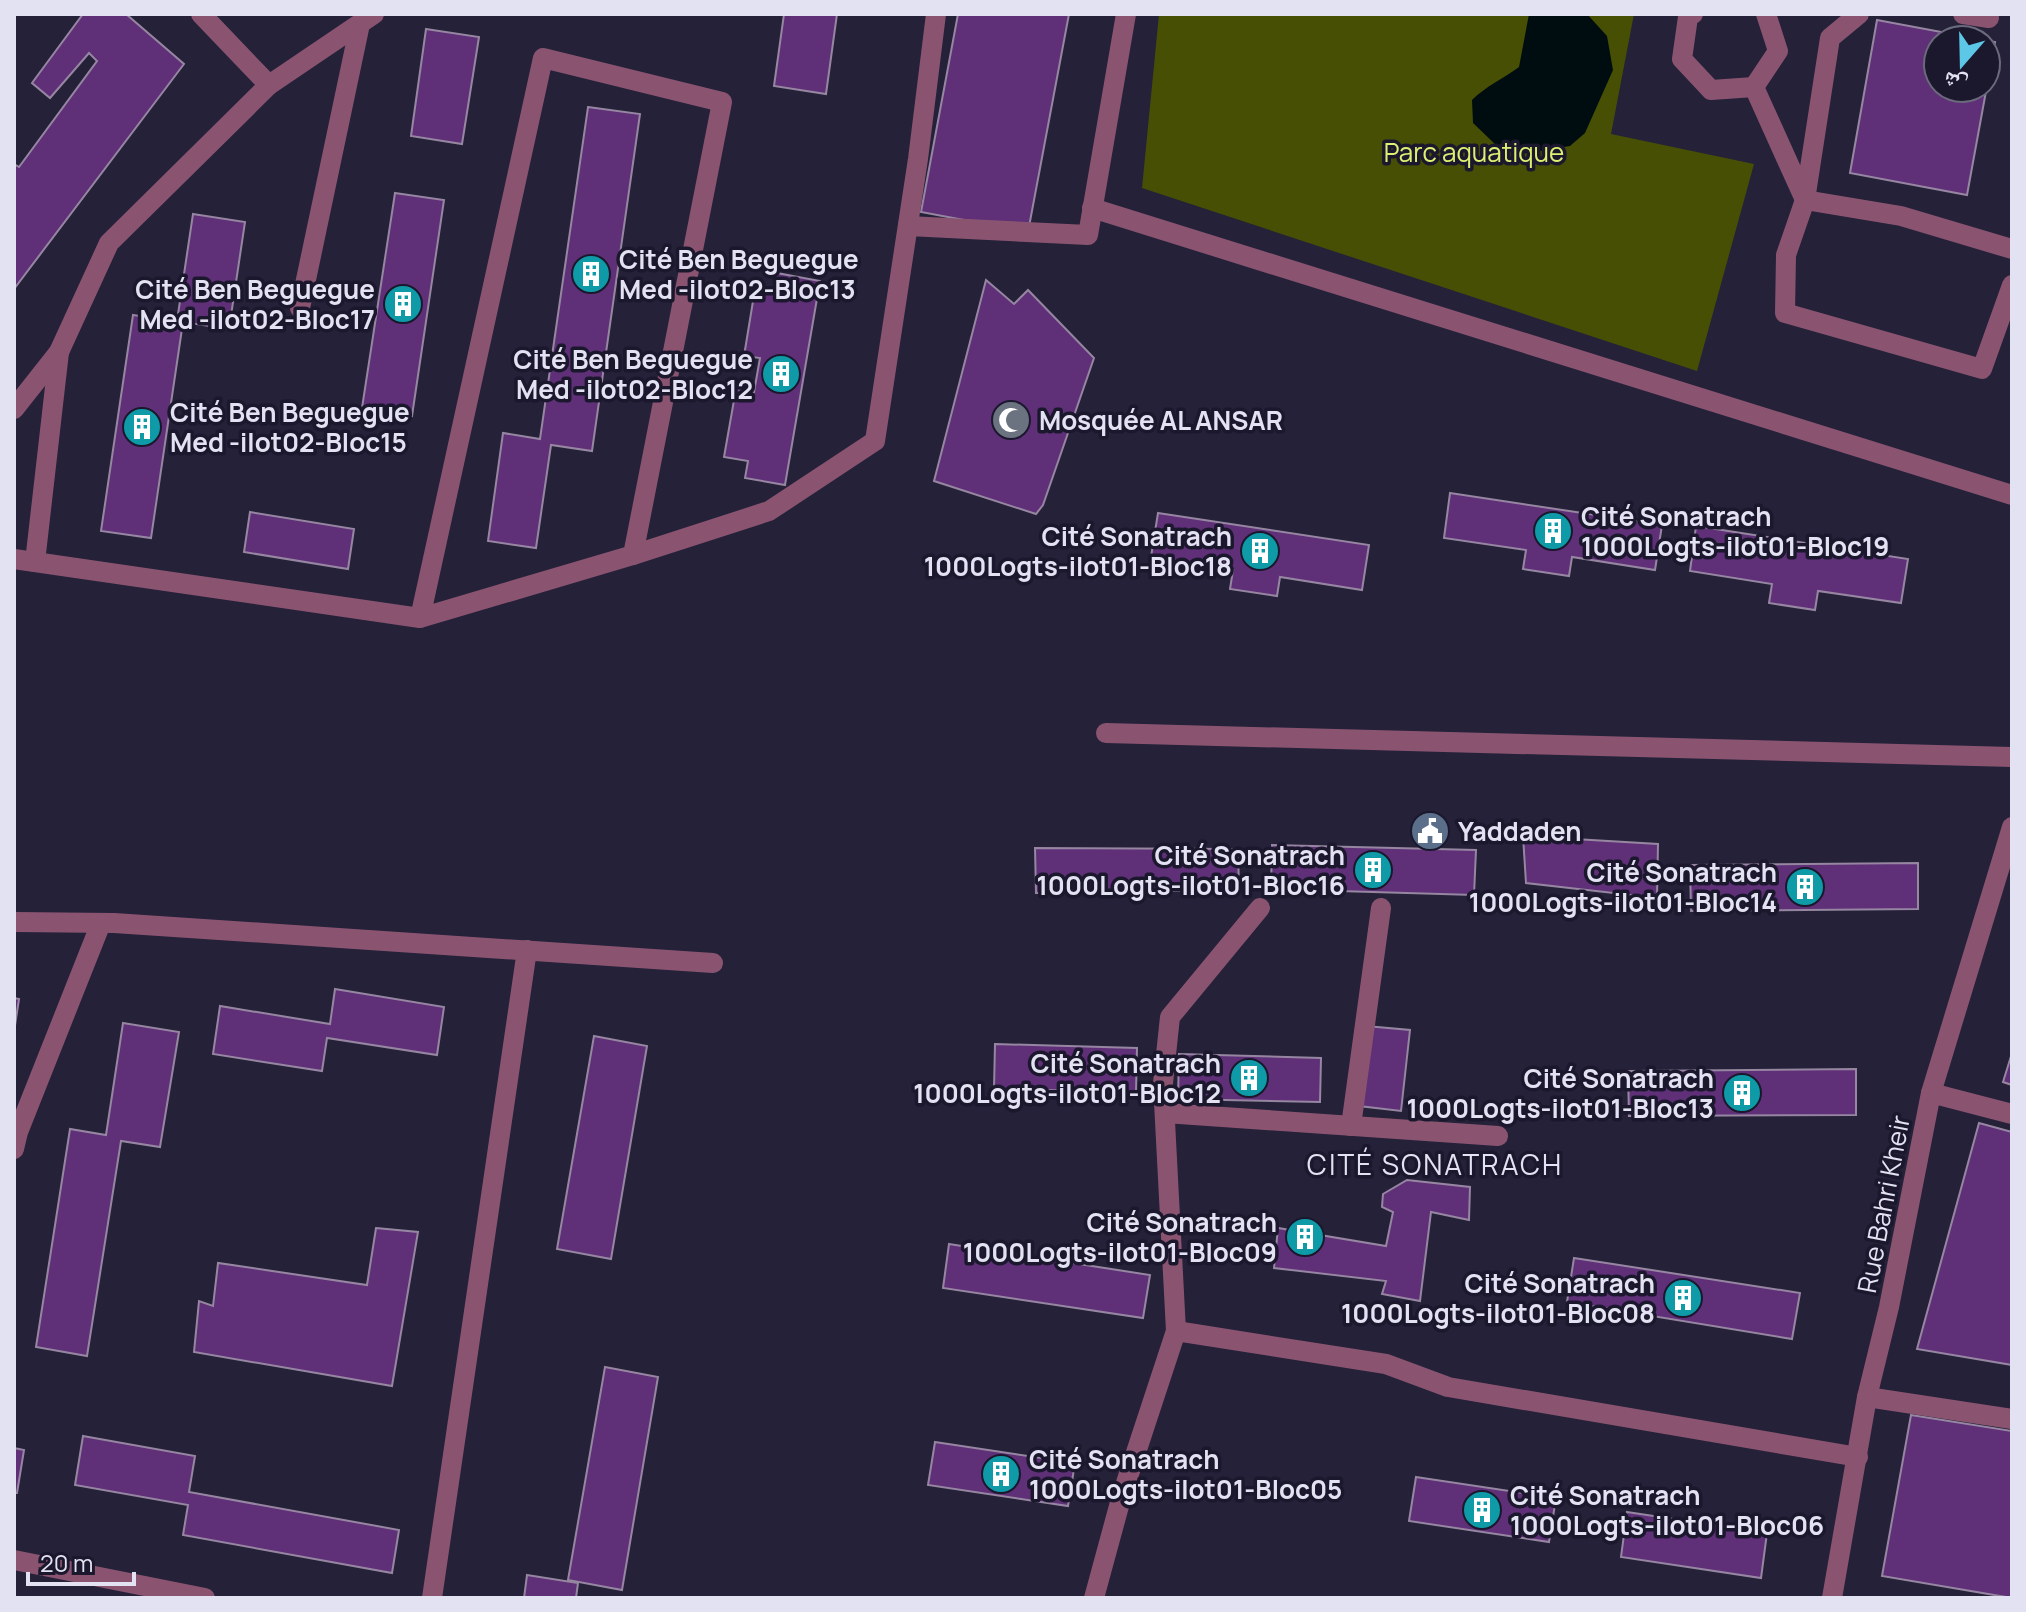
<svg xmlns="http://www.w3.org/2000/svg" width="2026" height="1612" font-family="Manrope,'Noto Naskh Arabic',sans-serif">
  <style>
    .green { fill: #474f05 }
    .water { fill: #000d10 }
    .building { fill: #5f3078; stroke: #9686a1; stroke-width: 2; fill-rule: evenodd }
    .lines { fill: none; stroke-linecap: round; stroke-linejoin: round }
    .minor { stroke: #8a5471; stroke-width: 20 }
    .labels { text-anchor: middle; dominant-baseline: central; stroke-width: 7; stroke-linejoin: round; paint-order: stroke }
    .park-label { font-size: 26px; fill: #ddf071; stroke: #1b182e }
    .poi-label { font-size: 26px; font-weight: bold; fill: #e3e2f2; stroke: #1b182e; text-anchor: end }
    .street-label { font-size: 26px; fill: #e3e2f2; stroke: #1b182e }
    .neighbourhood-label { font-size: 28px; letter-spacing: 2px; fill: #e3e2f2; stroke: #1b182e }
  </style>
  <rect width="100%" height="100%" fill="#242139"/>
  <polygon class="green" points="1159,14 1634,14 1611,134 1754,164 1697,371 1142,188"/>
  <path class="water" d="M1529,14H1587L1607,36L1613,70L1585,133L1570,146L1521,154L1497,146L1473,123L1472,100C1486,86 1503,79 1519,67Z"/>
  <g class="building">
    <polygon points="83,14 126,14 184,64 14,289 14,164 19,167 97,61 89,53 50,98 32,83"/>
    <polygon points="784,14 837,14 826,94 774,86"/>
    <polygon points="958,14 1069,14 1028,232 921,212"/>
    <path d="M1877,20L1995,42L1967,195L1850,173ZM1938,40H1986V88H1938Z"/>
    <polygon points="426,29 479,37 462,144 411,136"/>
    <polygon points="588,107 640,114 592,451 551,445 536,548 488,541 503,433 540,439"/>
    <polygon points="395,193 444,200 412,416 362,408"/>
    <polygon points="193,214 245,222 229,329 177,321"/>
    <polygon points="777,273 820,281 785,485 745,478 748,461 724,457 736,389 754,392 760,358 744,356 755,289 774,292"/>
    <polygon points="986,280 1014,304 1028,290 1094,358 1043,505 1036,514 934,481"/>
    <polygon points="133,315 183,322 151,538 101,531"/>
    <polygon points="1450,493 1662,525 1655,570 1572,557 1569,576 1523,569 1526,550 1444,538"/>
    <polygon points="250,512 354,529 348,569 244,552"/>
    <polygon points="1158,513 1369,545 1362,590 1280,577 1277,596 1230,589 1233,570 1151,557"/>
    <polygon points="1696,526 1908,559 1901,603 1818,591 1815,610 1769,603 1772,584 1690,571"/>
    <polygon points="1523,836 1658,844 1657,898 1526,883"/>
    <polygon points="1272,845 1476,850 1474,895 1271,889"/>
    <polygon points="1035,848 1238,849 1239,890 1036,893"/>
    <polygon points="1918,863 1918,909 1691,911 1690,865"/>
    <polygon points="335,989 444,1007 437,1055 327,1038 322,1071 213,1054 220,1006 330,1024"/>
    <polygon points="14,998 19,999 14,1032"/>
    <polygon points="123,1023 179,1032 160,1147 121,1141 87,1356 36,1347 70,1129 106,1135"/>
    <polygon points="1366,1026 1410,1030 1401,1111 1359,1106"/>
    <polygon points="594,1036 647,1046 611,1259 557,1249"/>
    <polygon points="995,1044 1137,1048 1136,1092 994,1089"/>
    <polygon points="2012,1053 2012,1085 2003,1082"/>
    <polygon points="1179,1054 1321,1058 1320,1102 1178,1099"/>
    <polygon points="1856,1069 1856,1115 1629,1116 1628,1071"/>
    <polygon points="1979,1123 2012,1132 2012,1365 1917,1349"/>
    <polygon points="1407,1180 1470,1187 1469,1220 1431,1212 1420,1301 1382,1294 1386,1281 1274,1268 1278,1228 1386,1246 1393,1212 1382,1207 1383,1194"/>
    <polygon points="376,1228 418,1232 392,1386 194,1352 199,1301 213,1306 218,1263 367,1285"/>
    <polygon points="949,1244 1150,1275 1143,1318 943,1288"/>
    <polygon points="1574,1258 1800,1293 1792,1339 1567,1302"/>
    <polygon points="605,1367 658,1377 622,1590 568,1580"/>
    <polygon points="1911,1415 2012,1431 2012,1598 1882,1576"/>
    <polygon points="83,1436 195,1456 189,1492 399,1530 392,1573 183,1535 188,1505 75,1485"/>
    <polygon points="935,1442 1075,1463 1068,1506 928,1485"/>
    <polygon points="14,1448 24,1450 17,1493 14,1493"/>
    <polygon points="1416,1477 1556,1498 1549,1542 1409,1521"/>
    <polygon points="1627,1512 1767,1533 1761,1578 1621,1557"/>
    <polygon points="527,1575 578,1583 576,1598 524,1598"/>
  </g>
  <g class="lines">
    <g class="minor">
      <polyline points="201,14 269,85"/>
      <polyline points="1693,14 1688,17 1682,59 1711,90 1754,87"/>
      <polyline points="1963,14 1989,18"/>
      <polyline points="1754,87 1805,200 1830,38 1859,14"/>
      <polyline points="1754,87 1778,51 1766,14"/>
      <polyline points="1092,208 2012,495"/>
      <polyline points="908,226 1088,235 1126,14"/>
      <polyline points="2012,249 1901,216 1805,200 1786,255 1785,313 1982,369 2012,285"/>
      <polyline points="300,308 360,24"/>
      <polyline points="14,409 59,352 109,243 269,85 374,14"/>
      <polyline points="633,555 769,511 875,441 918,159 936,14"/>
      <polyline points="14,559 420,618 633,555 722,102 543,58 420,618"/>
      <polyline points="35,562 59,352"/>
      <polyline points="1106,733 2012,757"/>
      <polyline points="14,922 114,923 713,963"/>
      <polyline points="1931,1093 2012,1114"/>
      <polyline points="1165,1113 1498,1136"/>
      <polyline points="1351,1126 1381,908"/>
      <polyline points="14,1149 18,1132 101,923"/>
      <polyline points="1176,1331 1386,1364 1448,1387 1858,1457"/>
      <polyline points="1867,1397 2012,1419"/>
      <polyline points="14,1560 205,1598"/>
      <polyline points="432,1598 527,950"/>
      <polyline points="1094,1598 1122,1495 1176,1331 1163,1083 1170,1017 1260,908"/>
      <polyline points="1832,1598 1867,1397 1889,1307 1931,1093 2012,827"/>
    </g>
  </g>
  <defs>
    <symbol id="building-disc" viewBox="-11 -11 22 22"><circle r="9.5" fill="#0f9aa8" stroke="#1b182e"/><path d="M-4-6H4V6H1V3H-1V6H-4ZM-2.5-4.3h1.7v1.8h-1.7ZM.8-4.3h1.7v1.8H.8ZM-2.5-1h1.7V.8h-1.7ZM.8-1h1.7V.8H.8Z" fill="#fff"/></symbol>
    <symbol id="mosque-disc" viewBox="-11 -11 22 22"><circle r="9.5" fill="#6b7280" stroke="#1b182e"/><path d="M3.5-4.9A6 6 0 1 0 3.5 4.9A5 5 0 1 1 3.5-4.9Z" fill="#fff"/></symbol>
    <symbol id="civic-disc" viewBox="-11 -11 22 22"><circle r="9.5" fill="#5c6f8a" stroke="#1b182e"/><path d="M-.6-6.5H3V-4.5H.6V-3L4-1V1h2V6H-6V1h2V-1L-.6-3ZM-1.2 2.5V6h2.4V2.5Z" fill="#fff"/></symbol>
  </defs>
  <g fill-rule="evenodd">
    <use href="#building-disc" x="569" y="252" width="44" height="44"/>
    <use href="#building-disc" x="381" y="282" width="44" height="44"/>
    <use href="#building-disc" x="759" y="352" width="44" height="44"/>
    <use href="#mosque-disc" x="989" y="398" width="44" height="44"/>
    <use href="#building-disc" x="120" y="405" width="44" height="44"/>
    <use href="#building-disc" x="1531" y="509" width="44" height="44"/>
    <use href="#building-disc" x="1238" y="529" width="44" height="44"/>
    <use href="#civic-disc" x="1408" y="809" width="44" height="44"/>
    <use href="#building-disc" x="1351" y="848" width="44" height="44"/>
    <use href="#building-disc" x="1783" y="865" width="44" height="44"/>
    <use href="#building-disc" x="1227" y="1056" width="44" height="44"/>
    <use href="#building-disc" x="1720" y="1071" width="44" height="44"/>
    <use href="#building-disc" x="1283" y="1215" width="44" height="44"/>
    <use href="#building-disc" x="1661" y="1276" width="44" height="44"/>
    <use href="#building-disc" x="979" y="1452" width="44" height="44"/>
    <use href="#building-disc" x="1460" y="1488" width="44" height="44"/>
  </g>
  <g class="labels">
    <g class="park-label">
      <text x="1474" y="152">Parc aquatique</text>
    </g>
    <g class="poi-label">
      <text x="619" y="259" text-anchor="start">Cité Ben Beguegue<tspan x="619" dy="30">Med -ilot02-Bloc13</tspan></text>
      <text x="375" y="289">Cité Ben Beguegue<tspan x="375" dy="30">Med -ilot02-Bloc17</tspan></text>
      <text x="753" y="359">Cité Ben Beguegue<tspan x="753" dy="30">Med -ilot02-Bloc12</tspan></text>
      <text x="170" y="412" text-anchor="start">Cité Ben Beguegue<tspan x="170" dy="30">Med -ilot02-Bloc15</tspan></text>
      <text x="1039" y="420" text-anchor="start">Mosquée AL ANSAR</text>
      <text x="1581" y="516" text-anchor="start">Cité Sonatrach<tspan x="1581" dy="30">1000Logts-ilot01-Bloc19</tspan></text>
      <text x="1232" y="536">Cité Sonatrach<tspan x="1232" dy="30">1000Logts-ilot01-Bloc18</tspan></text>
      <text x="1458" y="831" text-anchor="start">Yaddaden</text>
      <text x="1345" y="855">Cité Sonatrach<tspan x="1345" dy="30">1000Logts-ilot01-Bloc16</tspan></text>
      <text x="1777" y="872">Cité Sonatrach<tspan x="1777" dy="30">1000Logts-ilot01-Bloc14</tspan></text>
      <text x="1221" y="1063">Cité Sonatrach<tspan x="1221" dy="30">1000Logts-ilot01-Bloc12</tspan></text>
      <text x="1714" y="1078">Cité Sonatrach<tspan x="1714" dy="30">1000Logts-ilot01-Bloc13</tspan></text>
      <text x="1277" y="1222">Cité Sonatrach<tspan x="1277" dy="30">1000Logts-ilot01-Bloc09</tspan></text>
      <text x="1655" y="1283">Cité Sonatrach<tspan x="1655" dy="30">1000Logts-ilot01-Bloc08</tspan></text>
      <text x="1029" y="1459" text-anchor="start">Cité Sonatrach<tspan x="1029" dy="30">1000Logts-ilot01-Bloc05</tspan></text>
      <text x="1510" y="1495" text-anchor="start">Cité Sonatrach<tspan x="1510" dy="30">1000Logts-ilot01-Bloc06</tspan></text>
    </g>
    <g class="street-label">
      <text transform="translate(1883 1204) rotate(-79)">Rue Bahri Kheir</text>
    </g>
    <g class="neighbourhood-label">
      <text x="1435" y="1164">CITÉ SONATRACH</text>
    </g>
  </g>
  <rect width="2026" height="1612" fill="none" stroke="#e3e2f2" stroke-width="32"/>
  <g transform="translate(1962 64) rotate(200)"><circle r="38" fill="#1b182e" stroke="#6b697c" stroke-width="2"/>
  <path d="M0-6L14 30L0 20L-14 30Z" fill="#5cc7e7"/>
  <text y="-12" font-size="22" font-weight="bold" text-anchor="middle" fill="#e3e2f2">ش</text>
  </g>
  <path d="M28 1572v12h106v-12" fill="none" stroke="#e3e2f2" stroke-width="4"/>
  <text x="40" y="1572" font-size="24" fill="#e3e2f2" stroke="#1b182e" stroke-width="6" paint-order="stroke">20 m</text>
</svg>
